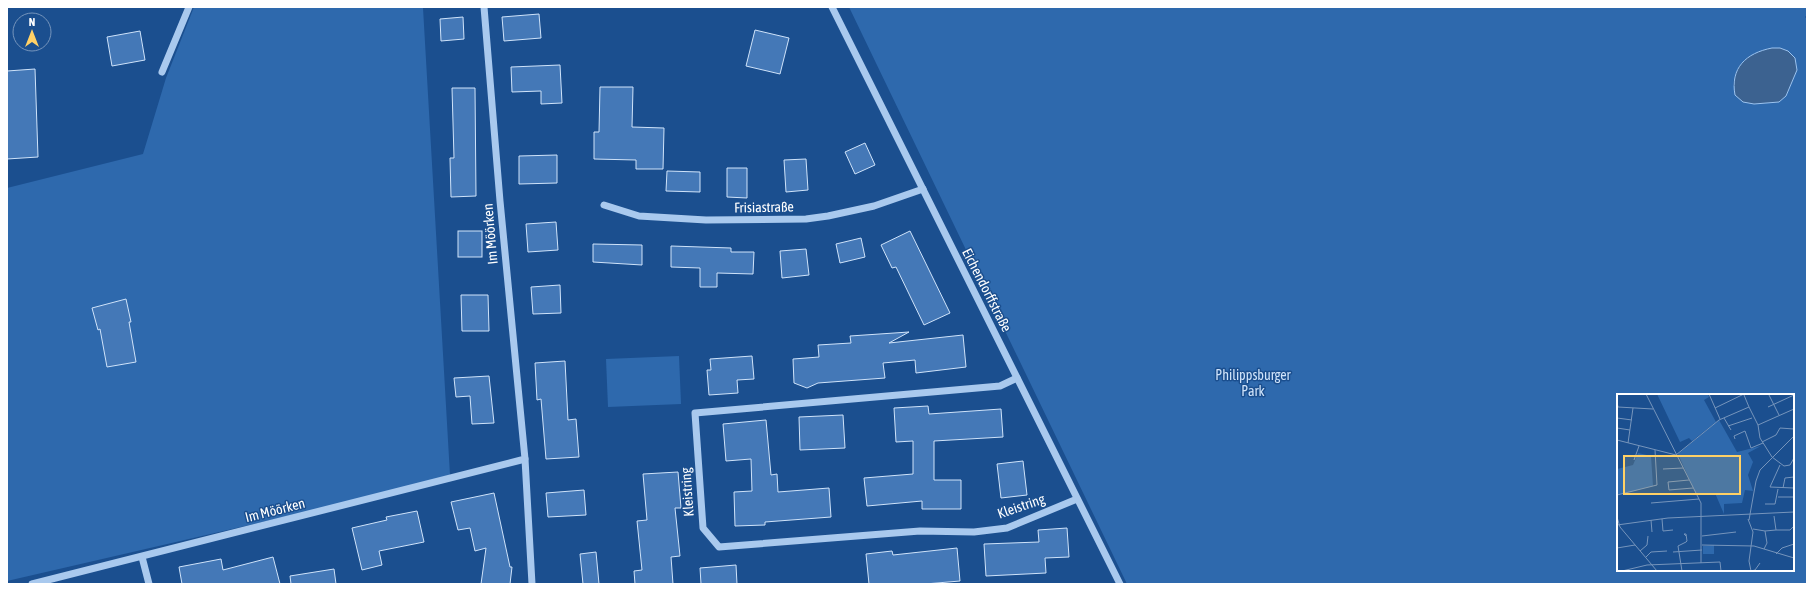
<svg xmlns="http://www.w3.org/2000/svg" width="1814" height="591" font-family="'Asap Condensed',sans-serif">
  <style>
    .green { fill: #2e69ad; fill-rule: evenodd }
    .water { fill: #3c6290; stroke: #9cc4f0 }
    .building { fill: #4478b7; stroke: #cfe3fa }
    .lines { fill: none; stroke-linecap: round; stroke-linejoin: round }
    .minor { stroke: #a9c9ee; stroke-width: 7 }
    .labels { text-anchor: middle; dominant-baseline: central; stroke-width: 3; stroke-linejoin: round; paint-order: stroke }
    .street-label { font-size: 14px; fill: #fff; stroke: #1b4f8f }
    .park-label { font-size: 14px; fill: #cfe3fa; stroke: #1b4f8f }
    .inset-road { fill: none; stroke: #7695bc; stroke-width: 1 }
    .view { fill: #ffd166; fill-opacity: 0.15; stroke: #ffd166; stroke-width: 2 }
    .inset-edge { fill: none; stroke: #fff; stroke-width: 2 }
  </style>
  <rect width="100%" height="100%" fill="#1b4f8f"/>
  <g class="green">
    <polygon points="194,7 423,8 450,475 366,498 7,581 7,188 143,154 166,78"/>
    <path d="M849,7H1807V15L1805,17L1807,19V584H1127ZM1772,48H1780L1788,51L1795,58L1797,70L1786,96L1779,102L1754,104L1733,85C1735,63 1751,52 1772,48ZM1618,395H1793V570H1618Z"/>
    <polygon points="679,356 681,404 608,407 606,359"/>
  </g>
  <path class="water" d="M1772,48H1780L1788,51L1795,58L1797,70L1786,96L1779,102L1754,104L1743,102L1735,95C1730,68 1746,53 1772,48Z"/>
  <g class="building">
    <polygon points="539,14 541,38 504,41 502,17"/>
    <polygon points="463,17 464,39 441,41 440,19"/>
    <polygon points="755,30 789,38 780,74 746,66"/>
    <polygon points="140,31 145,60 112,66 107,37"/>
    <polygon points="560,65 562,103 541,104 541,91 512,92 511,67"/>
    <polygon points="35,69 38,157 7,159 7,71"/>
    <polygon points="600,87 633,87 632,127 664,128 663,169 636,169 636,160 594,159 594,132 599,132"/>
    <polygon points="452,88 475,88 476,196 451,197 450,158 454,158"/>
    <polygon points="865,143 875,165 855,174 845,152"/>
    <polygon points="557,155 557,183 519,184 519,156"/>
    <polygon points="806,159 808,190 786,192 784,160"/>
    <polygon points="727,168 747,168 747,198 727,197"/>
    <polygon points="667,171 700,172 700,192 666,191"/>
    <polygon points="556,222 558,250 528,252 526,224"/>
    <rect x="458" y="231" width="24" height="26"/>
    <polygon points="910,231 950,313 924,325 896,267 892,268 881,245"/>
    <polygon points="861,238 865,257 840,263 836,244"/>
    <polygon points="593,244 642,245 642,265 593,262"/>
    <polygon points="671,246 731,248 731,252 754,252 753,274 717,273 717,287 700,287 700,268 671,267"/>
    <polygon points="806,249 809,275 782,278 780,251"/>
    <polygon points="560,285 561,313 533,314 531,287"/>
    <polygon points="461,295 488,295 489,331 462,331"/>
    <polygon points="126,299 131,322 129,322 136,362 107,367 100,329 98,330 92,308"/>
    <polygon points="909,332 889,343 963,335 966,367 916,373 915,360 883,363 885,378 818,383 807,388 794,383 793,359 819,357 818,345 851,343 850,336"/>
    <polygon points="752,356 754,379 737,380 738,393 709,395 707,370 711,370 710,359"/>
    <polygon points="565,361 568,420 576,419 579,457 546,459 541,399 537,400 535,363"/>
    <polygon points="489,376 494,423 472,424 470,396 456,397 454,378"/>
    <polygon points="928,406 929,414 1001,409 1003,437 934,441 934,480 961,480 961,509 922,509 922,501 867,506 864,478 913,474 913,441 896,442 894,408"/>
    <polygon points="843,415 845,448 800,450 799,417"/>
    <polygon points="766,420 771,475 777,474 778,492 829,488 831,517 765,522 765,525 735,526 734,492 752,491 751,459 726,461 723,424"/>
    <polygon points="1023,461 1027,495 1001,498 997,464"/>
    <polygon points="678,472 681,508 675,508 680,556 671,557 673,584 635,584 634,571 642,570 637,521 647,520 643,474"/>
    <polygon points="584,490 586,515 548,517 546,493"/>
    <polygon points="494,493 510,567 512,567 510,584 481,584 486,548 475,551 470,528 458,530 451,502"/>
    <polygon points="417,511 424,542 379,551 382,565 362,570 352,528 387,520 386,517"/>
    <polygon points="1067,528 1069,557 1045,558 1046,573 986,576 984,544 1039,542 1038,530"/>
    <polygon points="957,548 960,581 925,584 869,584 866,554 892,551 893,555"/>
    <polygon points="596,552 599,584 583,584 580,554"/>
    <polygon points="273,557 280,584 182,584 179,567 221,559 223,570"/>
    <polygon points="736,565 737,584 701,584 700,568"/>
    <polygon points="334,569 336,584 291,584 290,576"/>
  </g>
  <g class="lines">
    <g class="minor">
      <polyline points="832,7 1120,584"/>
      <polyline points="162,72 189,7"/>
      <polyline points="604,205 639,216 706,220 806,219 828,216 874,206 923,189"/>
      <polyline points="1017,378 1000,386 695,413 703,528 719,547 920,531 974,532 1007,528 1077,499"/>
      <polyline points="525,459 532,584"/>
      <polyline points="142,557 149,584"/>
      <polyline points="32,584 525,459 500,201 484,7"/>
    </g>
  </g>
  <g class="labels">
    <g class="street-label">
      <text transform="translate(764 207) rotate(-1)">Frisiastraße</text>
      <text transform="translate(490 234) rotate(-95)">Im Möörken</text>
      <text transform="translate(987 290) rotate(63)">Eichendorffstraße</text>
      <text transform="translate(687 492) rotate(-94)">Kleistring</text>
      <text transform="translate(1021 506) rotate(-19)">Kleistring</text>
      <text transform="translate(275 510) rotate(-14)">Im Möörken</text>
    </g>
    <g class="park-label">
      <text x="1253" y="375">Philippsburger<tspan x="1253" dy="16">Park</tspan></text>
    </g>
  </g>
  <g transform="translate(1617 394)">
    <rect width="177" height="177" fill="#1b4f8f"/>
    <path d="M40,0H91L92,3L87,6L99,28L75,47L72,44L63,48ZM102,26L120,58L144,52L131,59L136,68L131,81L136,97L128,96L125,109L107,110V120L98,99L79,100L61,60ZM21,59L34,62L36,92L0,101V75L16,71ZM97,151V160H86V152Z" fill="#2e69ad"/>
    <path class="inset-road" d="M29,0L84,109V169M92,0L103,25M127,1L132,13M152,1L162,21M0,8L1,13L36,15M151,13L177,1M98,14L127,0M0,24L15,26M107,24L114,36M141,31L177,15M111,32L135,24M0,34L13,36M118,45L117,42L128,37L134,54L146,49M0,46L59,61L102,26L132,13L141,31L143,44L155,63L167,72L173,71L177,64M145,48L159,41L163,34L177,35M11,49L16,14M17,66L22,52M163,71L153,93L177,94M46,75L66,74M72,86L51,88L52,96L76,94M166,94L168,84L177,83M0,101L40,91L38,56M161,103H177M34,109L82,105M148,110H158L161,95M0,123L3,133L40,177M45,125L46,137L56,136M131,125L136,138L132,167L134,177M34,126L35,138M132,126L139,87L143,76L177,42M0,131L51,124L177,118M136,135L148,137L150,149L147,155M159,136H173L177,132M148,137L159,136L157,122M85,142L119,138M85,151L137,152L177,164M0,154L18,151M23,157L30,151L31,142M56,158L85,156M159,160L165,154L177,150M29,163L34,158L50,157M5,177L30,171L103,168L104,177M65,177L61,152L69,148L70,147L69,140H67L69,142M134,177L138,176L143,169"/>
    <path class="view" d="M7,62H123V100H7Z"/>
    <rect width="177" height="177" class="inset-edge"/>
  </g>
  <rect width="1814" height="591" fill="none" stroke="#ffffff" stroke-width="16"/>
  <g transform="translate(32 32)"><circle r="19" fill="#1b4f8f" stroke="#7695bc"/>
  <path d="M0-3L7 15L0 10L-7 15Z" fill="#ffd166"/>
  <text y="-6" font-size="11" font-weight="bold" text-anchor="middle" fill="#ffffff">N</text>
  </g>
</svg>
